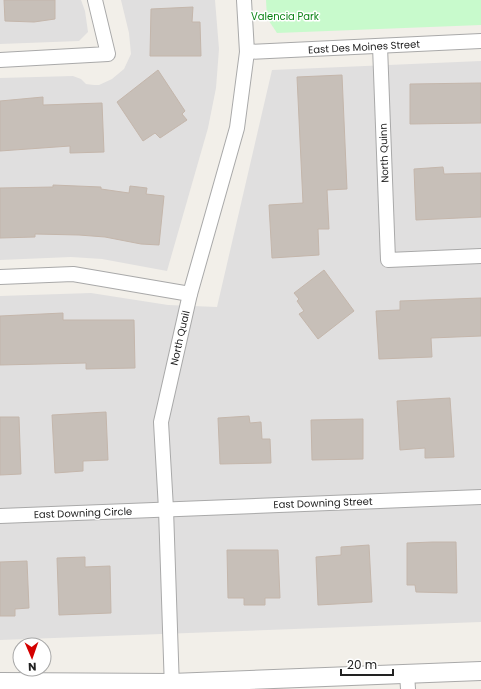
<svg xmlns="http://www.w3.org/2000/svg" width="481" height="689" font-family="Poppins,sans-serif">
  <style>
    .residential { fill: #e0dfdf }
    .park { fill: #c8facc }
    .building { fill: #c7bfb8; stroke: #c4b6ab }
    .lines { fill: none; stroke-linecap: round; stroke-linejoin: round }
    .minor-casing { stroke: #a9a9a9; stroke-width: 16 }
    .tertiary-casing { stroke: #a9a9a9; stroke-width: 20 }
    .minor { stroke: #fff; stroke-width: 14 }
    .tertiary { stroke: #fff; stroke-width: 18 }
    .labels { text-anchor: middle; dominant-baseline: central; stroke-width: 3; stroke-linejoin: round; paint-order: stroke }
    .park-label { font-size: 10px; fill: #0c8416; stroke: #fff }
    .street-label { font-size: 10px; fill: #222; stroke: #fff }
  </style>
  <rect width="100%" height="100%" fill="#f2efe9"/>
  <g class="residential">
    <polygon points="0,0 81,0 85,11 88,32 79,41 0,44"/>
    <polygon points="121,0 215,0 219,49 216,88 208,128 167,271 102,259 71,257 0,260 0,78 73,76 81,79 86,84 94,85 99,85 112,79 124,69 131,54 129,33"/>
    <polygon points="481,61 481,622 0,640 0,296 91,293 168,305 217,307 272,70"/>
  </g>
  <polygon class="park" points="266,0 481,0 481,25 277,33 267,18"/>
  <g class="building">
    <polygon points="4,0 55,0 55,19 34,22 5,21"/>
    <polygon points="193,7 192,22 200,22 201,56 150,56 151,9"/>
    <polygon points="158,70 185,111 182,114 187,120 160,138 155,133 143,141 117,102"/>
    <polygon points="342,75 347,189 327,190 329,229 318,229 319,255 272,258 269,205 303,203 297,77"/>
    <polygon points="481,83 481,123 410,124 410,84"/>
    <polygon points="43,97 43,105 102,103 104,152 70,153 70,146 0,151 0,101"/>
    <polygon points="443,167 444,174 481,173 481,217 416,220 414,169"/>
    <polygon points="53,185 101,187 101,189 129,193 130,186 147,188 146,194 164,196 159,245 141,244 105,237 79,235 35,234 35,237 0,238 0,188 53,187"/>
    <polygon points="324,270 354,311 318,339 299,314 304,311 297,301 299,299 294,293"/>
    <polygon points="481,298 481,336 431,338 432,357 379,359 376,311 400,310 400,301"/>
    <polygon points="63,313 63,320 134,320 135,368 86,369 86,363 0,365 0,316"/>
    <polygon points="450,398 454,457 425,458 425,448 400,450 397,401"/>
    <polygon points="106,412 108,460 83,461 83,471 55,473 52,415"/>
    <polygon points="249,416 250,423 261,422 262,439 270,439 271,463 220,464 218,418"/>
    <polygon points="0,417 19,417 21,474 0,475"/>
    <polygon points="363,419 363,459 312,460 311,420"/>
    <polygon points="433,542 456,542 457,593 416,592 415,585 407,585 407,543"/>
    <polygon points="369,545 372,602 318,605 316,557 341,555 341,547"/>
    <polygon points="227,550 278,550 280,598 265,598 265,605 244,605 244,598 228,598"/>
    <polygon points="85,557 85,567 110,566 111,613 59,615 57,558"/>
    <polygon points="27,561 29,608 15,609 15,616 0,616 0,562"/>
  </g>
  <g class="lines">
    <defs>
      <g id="minor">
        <polyline points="380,46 388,260 481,256"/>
        <polyline points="247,52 481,41"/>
        <polyline points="0,60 108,54 95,0"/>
        <polyline points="0,277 73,274 190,294"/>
        <polyline points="0,516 481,497"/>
        <polyline points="407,674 408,689"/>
        <polyline points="172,689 166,509 161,422 190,294 237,128 247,52 244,0"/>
      </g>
      <polyline id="tertiary" points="0,682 171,683 481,671"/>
    </defs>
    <use href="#minor" class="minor-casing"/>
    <use href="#tertiary" class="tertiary-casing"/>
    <use href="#minor" class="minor"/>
    <use href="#tertiary" class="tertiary"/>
  </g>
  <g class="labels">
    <g class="park-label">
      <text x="285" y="16">Valencia Park</text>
    </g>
    <g class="street-label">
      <text transform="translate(364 47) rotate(-3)">East Des Moines Street</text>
      <text transform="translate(384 153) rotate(-92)">North Quinn</text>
      <text transform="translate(180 338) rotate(-77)">North Quail</text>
      <text transform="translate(323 503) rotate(-2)">East Downing Street</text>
      <text transform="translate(83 513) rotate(-2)">East Downing Circle</text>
    </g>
  </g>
  <g transform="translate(32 657) rotate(178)"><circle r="19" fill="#ffffff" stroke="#a7a7a7"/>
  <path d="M0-3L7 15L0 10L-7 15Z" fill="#d40000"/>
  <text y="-6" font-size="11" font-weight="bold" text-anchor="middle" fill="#222222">N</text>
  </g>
  <path d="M341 669v6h52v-6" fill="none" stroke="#222222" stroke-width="2"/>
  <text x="347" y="669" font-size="12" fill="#222222" stroke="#ffffff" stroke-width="3" paint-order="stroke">20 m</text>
</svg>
